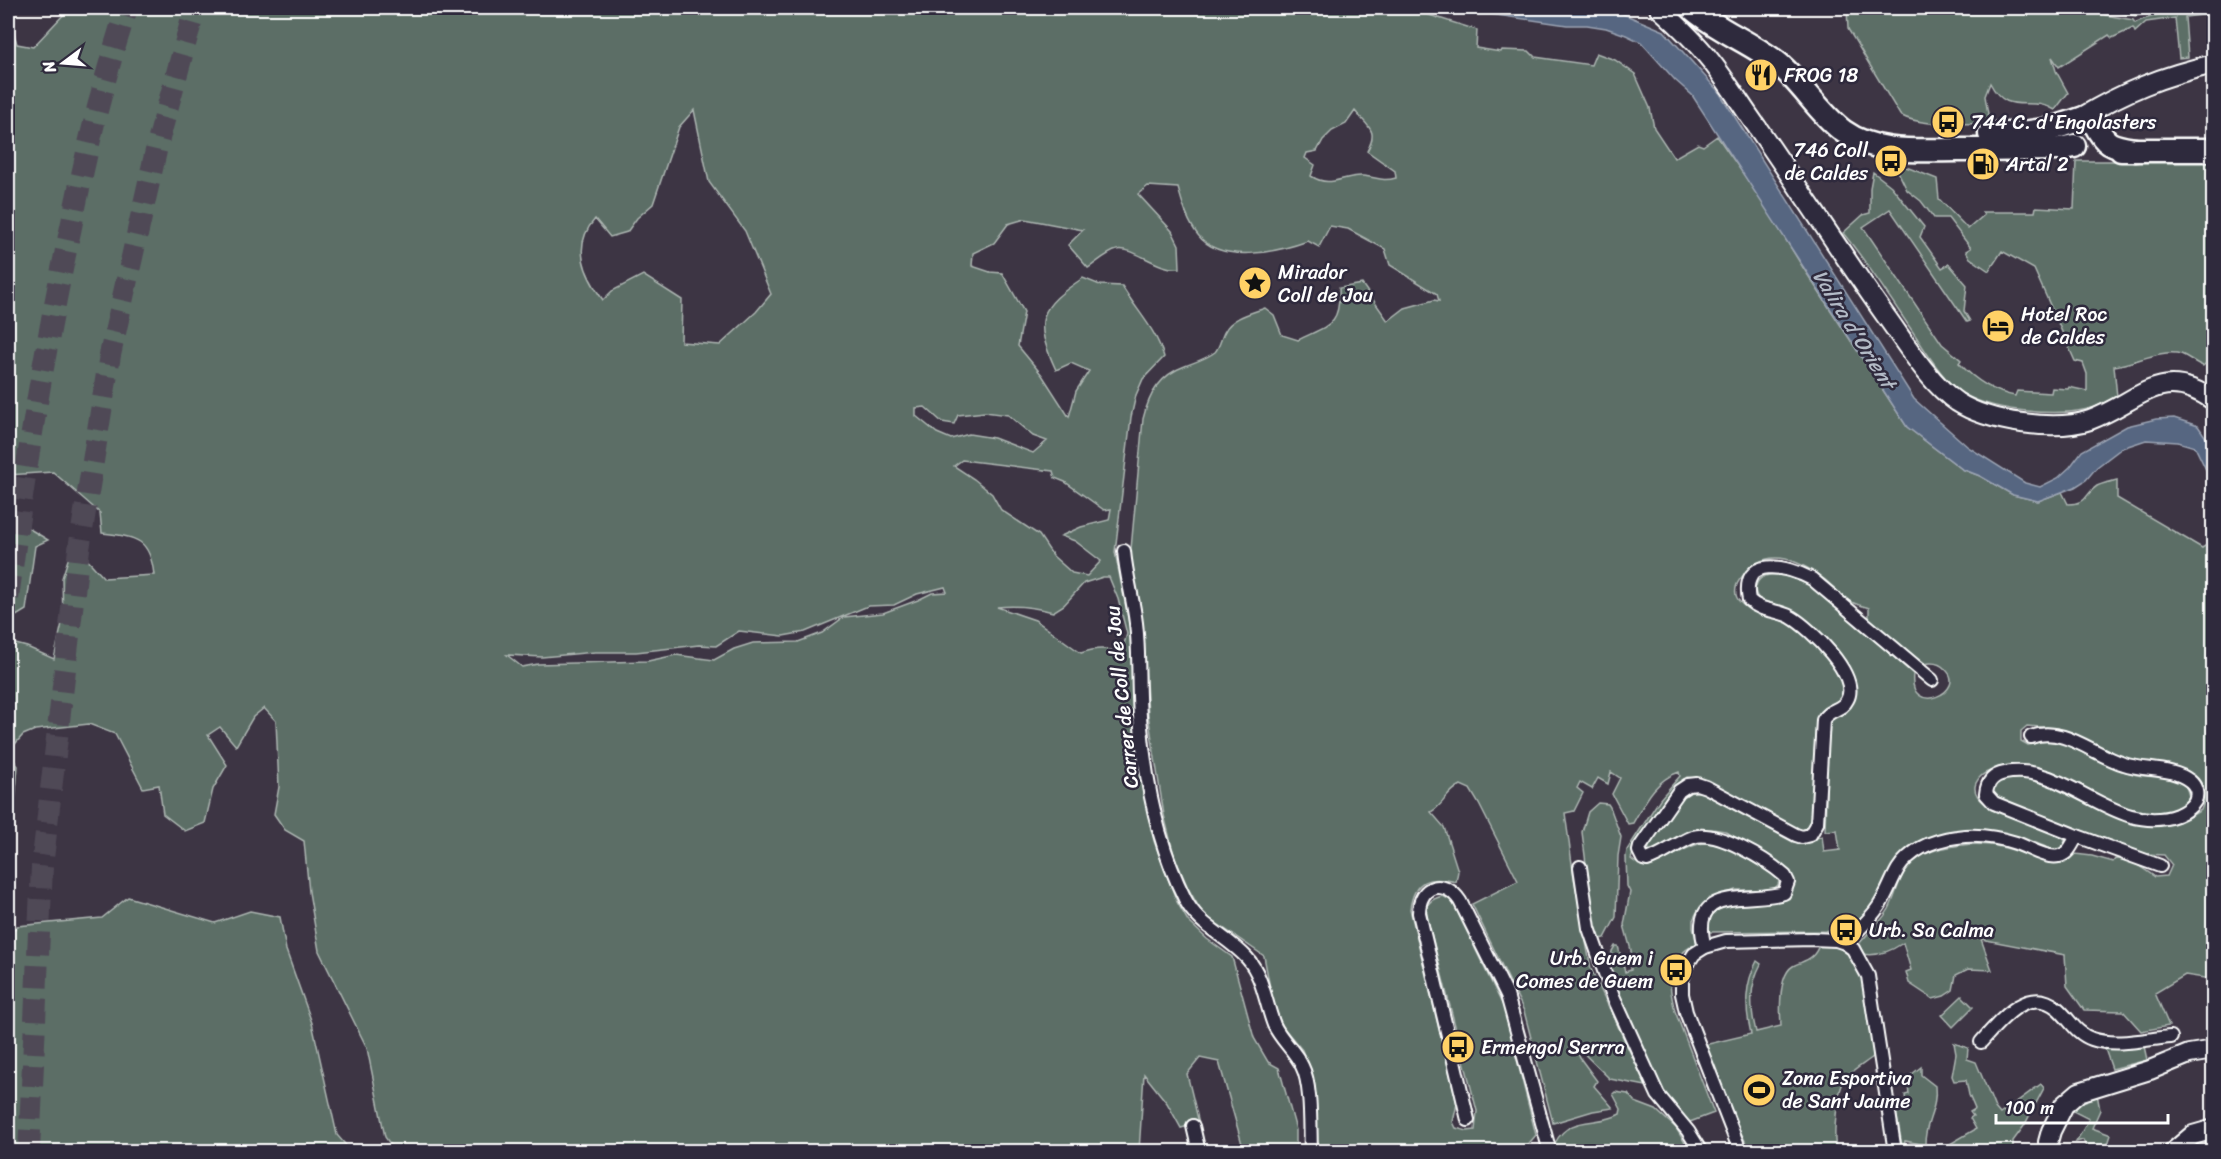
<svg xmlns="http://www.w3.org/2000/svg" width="2221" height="1159" font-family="Sriracha,sans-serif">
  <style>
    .green { fill: #5b6e66; stroke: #adb6b2; stroke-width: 1.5; fill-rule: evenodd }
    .water { fill: #576681; stroke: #9aa3b3; stroke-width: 1.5 }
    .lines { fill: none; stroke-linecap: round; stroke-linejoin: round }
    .highway-tunnel { stroke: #504957; stroke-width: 22; stroke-dasharray: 22 11; stroke-linecap: butt }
    .street-casing { stroke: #fff; stroke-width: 16 }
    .secondary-casing { stroke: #fff; stroke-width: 22 }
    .highway-casing { stroke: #fff; stroke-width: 27 }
    .street { stroke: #2f2a3d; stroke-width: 12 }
    .secondary { stroke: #2f2a3d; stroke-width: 18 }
    .highway { stroke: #2f2a3d; stroke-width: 22 }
    .labels { text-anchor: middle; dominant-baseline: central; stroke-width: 5; stroke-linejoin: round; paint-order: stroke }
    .poi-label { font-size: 20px; fill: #fff; stroke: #2f2a3d; text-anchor: start }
    .street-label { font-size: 20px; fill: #fff; stroke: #2f2a3d }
    .water-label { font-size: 21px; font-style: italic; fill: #b3bac6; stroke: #2f2a3d }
  </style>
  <rect width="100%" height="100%" fill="#3d3544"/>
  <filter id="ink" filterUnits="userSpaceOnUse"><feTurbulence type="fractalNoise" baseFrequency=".0167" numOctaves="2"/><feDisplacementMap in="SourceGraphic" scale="12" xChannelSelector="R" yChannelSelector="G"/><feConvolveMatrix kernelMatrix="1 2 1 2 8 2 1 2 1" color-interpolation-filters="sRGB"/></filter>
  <g filter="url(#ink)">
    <g class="green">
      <path d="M85,8H1407L1477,30L1476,48L1501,52L1502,50L1529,51L1535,57L1591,65L1596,53L1615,60L1635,74L1650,108L1654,128L1674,158L1698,144L1703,146L1717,136L1758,195L1804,269L1907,427L1962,469L1980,476L2013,495L2038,501L2062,492L2068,504C2089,504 2084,494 2097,486C2102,483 2111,482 2117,480V498L2202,548L2213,541V978L2211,979L2185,975L2155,993L2169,1026L2141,1031L2123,1011L2084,1010L2067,986L2065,955L1981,939L1992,970L1968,969L1956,975L1953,990L1944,996L1933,999L1909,983L1906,972L1911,970L1903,943C1891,951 1878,957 1863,954L1859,944C1868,932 1881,923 1889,909C1896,896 1898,880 1907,867C1915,857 1926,853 1939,849C1988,837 2009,849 2055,863H2065L2075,854L2092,856L2113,862L2115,859C2132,859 2142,868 2155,877L2167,876L2172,865L2164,855L2146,854L2080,831L1995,797L1992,788C2000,772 2027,778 2041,781C2076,798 2123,827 2162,825C2176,824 2190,817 2201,810C2221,763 2151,767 2126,759C2103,752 2080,738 2058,728C2048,727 2037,727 2027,726L2021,731V741L2028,745L2034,744L2036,740C2073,740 2102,767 2137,775C2151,778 2166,774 2179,781C2186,784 2187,789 2189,796C2181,810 2164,815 2149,813C2096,809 2053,749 1993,770C1986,772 1979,776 1976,783C1972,793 1980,800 1987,805L2062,836L2065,841L2062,850C2051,851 2039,843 2027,840C1991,829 1943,823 1911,847C1886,867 1881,905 1854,924L1851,922L1826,931L1709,932L1708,922C1722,892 1759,904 1785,899L1792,889L1786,869L1725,831L1712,829L1687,832L1654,850H1649L1648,844L1679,797L1686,792H1701L1793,842L1803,843L1822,836L1824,852L1840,850L1837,830L1825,831L1828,730C1832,707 1851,711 1854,695C1855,690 1854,681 1852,677C1843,661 1809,622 1794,612C1783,605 1771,604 1759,599C1756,595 1754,591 1756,586C1762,563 1804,581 1816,589L1913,674C1908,719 1970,691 1945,669C1939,662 1931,662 1923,664L1891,640L1869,621V608C1863,606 1854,604 1848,600C1839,594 1832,585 1824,579C1796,558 1765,545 1741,578C1735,585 1733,595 1740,602C1752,616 1770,614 1786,621C1805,628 1833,660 1844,678V695C1834,706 1821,707 1816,723L1811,819L1808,827L1801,831L1797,830L1707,780L1687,777L1666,797L1637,841L1631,859C1652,879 1679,845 1704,843C1725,841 1758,866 1776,877L1779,881L1778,885L1772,890H1735L1706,902L1697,912L1693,920V928L1697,943C1665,960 1667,978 1675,1011L1714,1113L1687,1123L1666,1096L1624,1008L1614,983L1610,964L1612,951L1615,946H1618L1625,972L1631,970V950L1624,925L1630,892L1627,886L1626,857L1627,850L1660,799L1680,776L1679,772C1655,780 1645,802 1633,823L1628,824L1612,794L1620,778L1611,772L1608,784L1598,778L1592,789L1580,782L1577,788L1583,793L1574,811L1565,813L1574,878L1591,969L1646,1086L1610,1079L1573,1043L1580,1058L1597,1081L1594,1086L1613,1108L1593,1111L1553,1123L1524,1011L1472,904L1518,881L1479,804L1470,789L1461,785C1446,792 1444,805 1431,812L1444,827L1458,871L1456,882C1429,876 1414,879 1410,909L1457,1104L1453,1122L1456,1128L1467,1131L1475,1130L1477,1111L1427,917C1425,904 1430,899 1443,896L1452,901L1504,1008L1536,1135L1525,1148V1151H1317L1310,1071L1302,1050L1283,1027L1273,1004L1264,956L1203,914L1188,888L1174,855L1164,815L1148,714L1143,633L1139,602L1131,576L1130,560L1143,419C1149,394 1160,375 1185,366C1195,362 1206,359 1215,352C1220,347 1221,337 1225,331C1232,317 1252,313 1265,308L1274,315L1282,335L1298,340C1328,325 1341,326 1339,288L1362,284L1388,321L1405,308L1434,300L1439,301L1437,294L1390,265L1385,249L1348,229L1330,226L1319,247L1308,241C1277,252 1221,265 1198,235C1187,221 1183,205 1178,188L1148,186L1138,194L1172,231L1179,245L1180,268C1157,271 1134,246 1117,250C1108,252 1096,263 1088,268L1068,245L1083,230L1025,219L1008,224L994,243L973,253L972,266L990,272L1002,273L1024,312L1018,346L1042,375L1069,417L1076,391L1089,371L1071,363L1056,370C1033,320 1038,308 1083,278L1100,285L1122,286C1136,310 1156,329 1164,357L1143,379L1136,395L1131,417L1115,552L1131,633L1134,725L1144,796L1154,841L1177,902L1188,921L1207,939L1232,957L1254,1038L1268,1062L1279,1068L1296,1130V1151H1244L1219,1062L1200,1058L1187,1074L1199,1123L1181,1128L1167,1103L1144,1074L1139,1151H395L385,1137L367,1048L319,951L309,892L304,841L285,830L274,814L279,787L276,721L264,708L253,717L236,746L220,727L208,735L227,765L213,789L205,823L185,831L163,814L159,785L143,788L115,734L89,724L35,730L23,735L8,752L18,766L15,802L8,812V642L27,647L54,659L63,619L62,578L73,544L104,578L154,575C150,537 135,537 102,533L100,513L53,472L8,475V13L17,44L33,47L67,11ZM694,110L709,182L745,231L771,294L756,312L720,345L681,342L682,300L643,275L612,291L603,300C585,275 571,246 595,219L610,237L627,232L637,218L653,204L679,127ZM1355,111C1368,127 1379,130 1367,151L1395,171L1396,178C1381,182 1377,177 1363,176C1342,175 1331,189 1311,176L1315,165L1305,158L1307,153L1317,151L1323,140L1332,131L1346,124ZM925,407L942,422L954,424L958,415L985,412L1008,415L1033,436L1047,441L1033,453L994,438L969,434L951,439L937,433L916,416V408ZM962,460L1053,471L1055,478L1065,482L1104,510L1111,509L1109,520L1081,527L1061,536L1075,541L1101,561L1087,576L1072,573L1053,556L1039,535L1001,510L992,494L974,479L954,466ZM1103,577H1109L1118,599L1127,634L1121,654C1106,647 1096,648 1081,653L1035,620L997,607C1015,605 1035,607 1053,612L1064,605L1084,583ZM945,587L947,592L932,593L918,600L883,613L844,617L822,633L798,642L753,643L734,649L714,660L676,655L648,661L538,664L522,667L507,655L542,657L595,652H636L699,645L716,646L739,631L783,636L805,632L868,606L894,605L917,594Z"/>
      <path d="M1847,8H2146L2145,14L2136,16L2106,10L2105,15L2133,20L2135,23C2145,17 2157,18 2165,9L2178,11L2203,8L2211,14L2185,17L2188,57L2179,58L2175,18L2146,22L2135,32L2133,28L2112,38L2109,35L2059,67L2052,57L2056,71L2068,93L2055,110C2029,94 2008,118 1990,83L1985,96L1989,120L1983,124C1959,123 1921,127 1900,115L1848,29Z"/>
      <path d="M2076,161H2213V357L2203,366C2195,363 2189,357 2181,354C2162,348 2134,364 2114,366L2117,397C2108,401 2098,407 2088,409C2054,417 1988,411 1959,391C1944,380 1927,354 1917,338C1893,303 1870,266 1843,233L1863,215L1870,213V188L1873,172L1891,186L1924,227L1920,237L1942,268L1949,264L1967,285L1964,311L1970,321L1967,322L1890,209L1863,227L1942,344L1961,360L1959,363C1974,379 1993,392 2015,396L2017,391L2051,393L2052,388L2068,389L2069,387L2087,391V374L2083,363L2075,361L2034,269L2002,251L1989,271L1970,258L1966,251L1971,248L1948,218H1934L1921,201L1907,190L1896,167L1897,165H1901L1937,179L1939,199L1968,229L1984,215L1982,212H2035L2036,207L2074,209Z"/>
      <polygon points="8,516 48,540 35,546 26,610 8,621"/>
      <polygon points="1598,803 1608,804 1610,807 1621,837 1618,856 1616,917 1605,938 1597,939 1595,934 1582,832 1588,812"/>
      <polygon points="128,897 215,923 250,911 280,917 286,950 312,1023 337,1135 351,1151 8,1151 8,937 17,926 102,918"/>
      <path d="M1819,945C1828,945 1838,944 1846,950C1866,967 1873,1031 1873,1057C1864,1064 1854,1069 1846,1078C1837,1088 1832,1138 1837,1151H1766L1763,1147L1756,1151H1750L1729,1108L1704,1045L1751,1034C1745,1008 1744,985 1757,961L1761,964C1749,986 1750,1008 1756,1032L1781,1026C1780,1011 1778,975 1793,966C1805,960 1814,960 1819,945Z"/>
      <polygon points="1962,996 1973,1007 1953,1027 1942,1015"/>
      <polygon points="1954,1043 1968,1048 1967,1059 1976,1062 1995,1108 2000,1114 2041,1084 2044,1088 2024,1126 2013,1141 2013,1151 1938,1151 1976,1129 1970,1118 1973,1116 1970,1112 1975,1109 1969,1095 1966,1080 1954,1081 1952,1076 1956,1054"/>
      <polygon points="2144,1046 2147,1060 2112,1069 2105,1049"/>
      <path d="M1921,1067V1075L1935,1086C1938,1110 1924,1123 1925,1145L1905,1141L1903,1151L1896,1111L1907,1109L1905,1095L1909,1094L1907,1078Z"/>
      <path d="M1615,1092L1628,1094L1635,1102L1656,1110L1676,1128L1690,1151H1557L1555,1143C1570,1114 1597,1127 1620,1114L1621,1109L1613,1094Z"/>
      <polygon points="2097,1094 2100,1110 2092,1128 2111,1135 2106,1150 2088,1151 2083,1140 2076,1142 2089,1119 2069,1109 2074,1102"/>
    </g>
    <polygon class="water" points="1460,8 1609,8 1664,31 1719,92 1914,399 1968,447 2025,483 2040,487 2058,478 2070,467 2082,451 2127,426 2156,419 2174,418 2198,426 2213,448 2213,484 2195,447 2178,442 2146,440 2122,448 2097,467 2086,480 2075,487 2038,501 2013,495 1980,476 1962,469 1907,427 1692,95 1675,80 1641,42 1626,35 1606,28 1587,25 1567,25 1469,11"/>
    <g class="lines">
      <g class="highway-tunnel">
        <path d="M8,598C24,474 44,350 71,227C86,153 103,79 127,8"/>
        <polyline points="29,1152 42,867 79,549 110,355 158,142 195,8"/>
      </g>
      <defs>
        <g id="street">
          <path d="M1124,551C1126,575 1133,598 1136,623C1140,657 1137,693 1141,727C1146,784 1159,847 1185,899C1198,926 1227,936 1247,958C1263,976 1265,1002 1274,1025C1281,1040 1295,1051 1302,1066C1312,1085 1310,1129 1311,1152"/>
          <path d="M2031,737C2064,725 2093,755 2124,764C2145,771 2172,767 2190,781C2196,786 2198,794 2195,801C2191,808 2184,812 2177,815C2116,838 2065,761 2005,773C1993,775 1987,782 1986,794L1994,803L2077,836L2160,866"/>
          <polyline points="1580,867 1589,928 1613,996 1658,1095 1688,1131 1701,1152"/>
          <path d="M1845,943C1857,931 1870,920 1879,906C1887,894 1891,881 1898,869C1911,849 1934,840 1957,837C1976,834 1997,837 2016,843C2028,847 2046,859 2059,856C2069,854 2072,844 2077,836"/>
          <path d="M1705,947C1687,883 1750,904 1784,893L1788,882L1785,876C1767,860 1716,829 1693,837C1677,843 1663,855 1647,860L1643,859L1639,851L1640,847L1679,791L1688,785L1697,784L1706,787L1796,835L1802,837L1810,835L1817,823L1823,720C1828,709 1842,711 1847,700C1861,676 1810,628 1791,617C1776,609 1761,612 1749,600C1740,554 1787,566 1812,579L1932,680"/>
          <path d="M1981,1042C1999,1022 2028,984 2057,1008C2070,1019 2076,1034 2092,1039C2116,1047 2146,1039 2171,1037"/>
          <path d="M1468,1120L1419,913C1419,884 1445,878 1460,901L1507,995L1550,1152"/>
          <polyline points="1193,1126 1199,1152"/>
          <polyline points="1734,1152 1737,1143 1686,1012 1682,994 1682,980 1687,965 1694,954 1705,947 1726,941 1812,939 1836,940 1845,943 1853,949 1868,976 1895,1152"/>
        </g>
        <g id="secondary">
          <path d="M1659,8C1677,24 1695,41 1710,60C1727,81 1741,105 1757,127C1800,189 1841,253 1885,315C1905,342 1929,383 1957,402C1988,422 2055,432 2090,420C2139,402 2161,363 2214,401"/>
          <path d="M2080,118C2125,91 2162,76 2214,64"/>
          <polyline points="2049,1152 2048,1142 2051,1131 2064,1105 2079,1092 2150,1070 2189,1054 2214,1050"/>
          <polyline points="2173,1152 2193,1135 2214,1129"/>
        </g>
        <g id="highway">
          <path d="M1692,8C1718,31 1753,43 1780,65C1803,85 1820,114 1843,131C1876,155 1921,150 1959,150C1993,150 2027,149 2060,149L2074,146"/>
          <path d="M1990,134H2016L2051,129L2084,118L2095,124C2106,146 2111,146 2135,150"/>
          <polyline points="2121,150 2214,150"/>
        </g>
      </defs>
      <use href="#street" class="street-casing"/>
      <use href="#secondary" class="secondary-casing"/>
      <use href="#highway" class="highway-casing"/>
      <use href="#street" class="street"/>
      <use href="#secondary" class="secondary"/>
      <use href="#highway" class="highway"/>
    </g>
  </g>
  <defs>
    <symbol id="restaurant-disc" viewBox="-11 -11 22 22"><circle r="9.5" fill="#ffd166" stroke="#2f2a3d"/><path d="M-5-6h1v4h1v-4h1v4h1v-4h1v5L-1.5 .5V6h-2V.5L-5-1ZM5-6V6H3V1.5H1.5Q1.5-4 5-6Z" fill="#111"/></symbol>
    <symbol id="bus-disc" viewBox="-11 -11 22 22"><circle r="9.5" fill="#ffd166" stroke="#2f2a3d"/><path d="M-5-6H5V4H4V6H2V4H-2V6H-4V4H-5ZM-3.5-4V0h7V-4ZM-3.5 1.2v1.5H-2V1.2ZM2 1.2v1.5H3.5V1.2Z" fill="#111"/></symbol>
    <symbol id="fuel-disc" viewBox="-11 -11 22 22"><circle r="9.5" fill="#ffd166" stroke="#2f2a3d"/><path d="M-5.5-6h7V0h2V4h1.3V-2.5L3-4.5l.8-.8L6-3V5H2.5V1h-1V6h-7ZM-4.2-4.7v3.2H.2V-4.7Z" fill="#111"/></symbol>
    <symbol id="sight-disc" viewBox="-11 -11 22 22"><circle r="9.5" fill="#ffd166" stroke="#2f2a3d"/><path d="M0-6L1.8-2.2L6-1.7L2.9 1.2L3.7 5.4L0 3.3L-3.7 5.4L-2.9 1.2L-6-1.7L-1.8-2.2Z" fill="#111"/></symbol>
    <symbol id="hotel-disc" viewBox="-11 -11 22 22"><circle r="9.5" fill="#ffd166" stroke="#2f2a3d"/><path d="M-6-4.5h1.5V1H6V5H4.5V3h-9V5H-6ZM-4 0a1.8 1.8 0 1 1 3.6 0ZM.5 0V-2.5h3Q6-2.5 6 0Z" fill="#111"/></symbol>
    <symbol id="stadium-disc" viewBox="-11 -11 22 22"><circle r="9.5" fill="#ffd166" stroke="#2f2a3d"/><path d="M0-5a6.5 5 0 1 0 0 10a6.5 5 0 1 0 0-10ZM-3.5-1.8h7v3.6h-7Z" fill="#111"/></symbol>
  </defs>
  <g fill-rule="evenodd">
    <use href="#restaurant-disc" x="1742" y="56" width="38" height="38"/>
    <use href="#bus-disc" x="1929" y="103" width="38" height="38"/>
    <use href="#bus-disc" x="1872" y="142" width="38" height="38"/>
    <use href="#fuel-disc" x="1964" y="145" width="38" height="38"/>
    <use href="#sight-disc" x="1236" y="264" width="38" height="38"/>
    <use href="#hotel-disc" x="1979" y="307" width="38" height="38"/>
    <use href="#bus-disc" x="1827" y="911" width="38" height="38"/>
    <use href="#bus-disc" x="1657" y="951" width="38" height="38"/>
    <use href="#bus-disc" x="1439" y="1028" width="38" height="38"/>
    <use href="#stadium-disc" x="1740" y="1071" width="38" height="38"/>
  </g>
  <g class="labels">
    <g class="poi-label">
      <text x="1784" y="75">FROG 18</text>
      <text x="1971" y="122">744 C. d'Engolasters</text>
      <text x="1868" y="150" text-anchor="end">746 Coll<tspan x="1868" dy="23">de Caldes</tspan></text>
      <text x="2006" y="164">Artal 2</text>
      <text x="1278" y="272">Mirador<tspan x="1278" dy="23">Coll de Jou</tspan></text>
      <text x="2021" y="314">Hotel Roc<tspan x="2021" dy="23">de Caldes</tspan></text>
      <text x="1869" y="930">Urb. Sa Calma</text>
      <text x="1653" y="958" text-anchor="end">Urb. Guem i<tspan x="1653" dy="23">Comes de Guem</tspan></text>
      <text x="1481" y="1047">Ermengol Serrra</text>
      <text x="1782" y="1078">Zona Esportiva<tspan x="1782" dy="23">de Sant Jaume</tspan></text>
    </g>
    <g class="street-label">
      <text transform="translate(1122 697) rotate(-96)">Carrer de Coll de Jou</text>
    </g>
    <g class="water-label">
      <text transform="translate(1854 329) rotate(58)">Valira d'Orient</text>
    </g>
  </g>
  <rect width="2221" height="1159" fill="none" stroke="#2f2a3d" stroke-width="30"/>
  <rect x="15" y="15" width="2191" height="1129" fill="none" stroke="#fff" stroke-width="2" filter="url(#ink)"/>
  <g transform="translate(63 63) rotate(254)" stroke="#2f2a3d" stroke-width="4.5" paint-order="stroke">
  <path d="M0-4.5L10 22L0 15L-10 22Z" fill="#ffffff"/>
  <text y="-9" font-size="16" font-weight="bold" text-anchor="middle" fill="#ffffff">N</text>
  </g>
  <path d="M1996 1114v9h172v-9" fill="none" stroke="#ffffff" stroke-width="3"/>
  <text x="2005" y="1114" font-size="18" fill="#ffffff" stroke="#2f2a3d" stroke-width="4.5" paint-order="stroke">100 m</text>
</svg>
